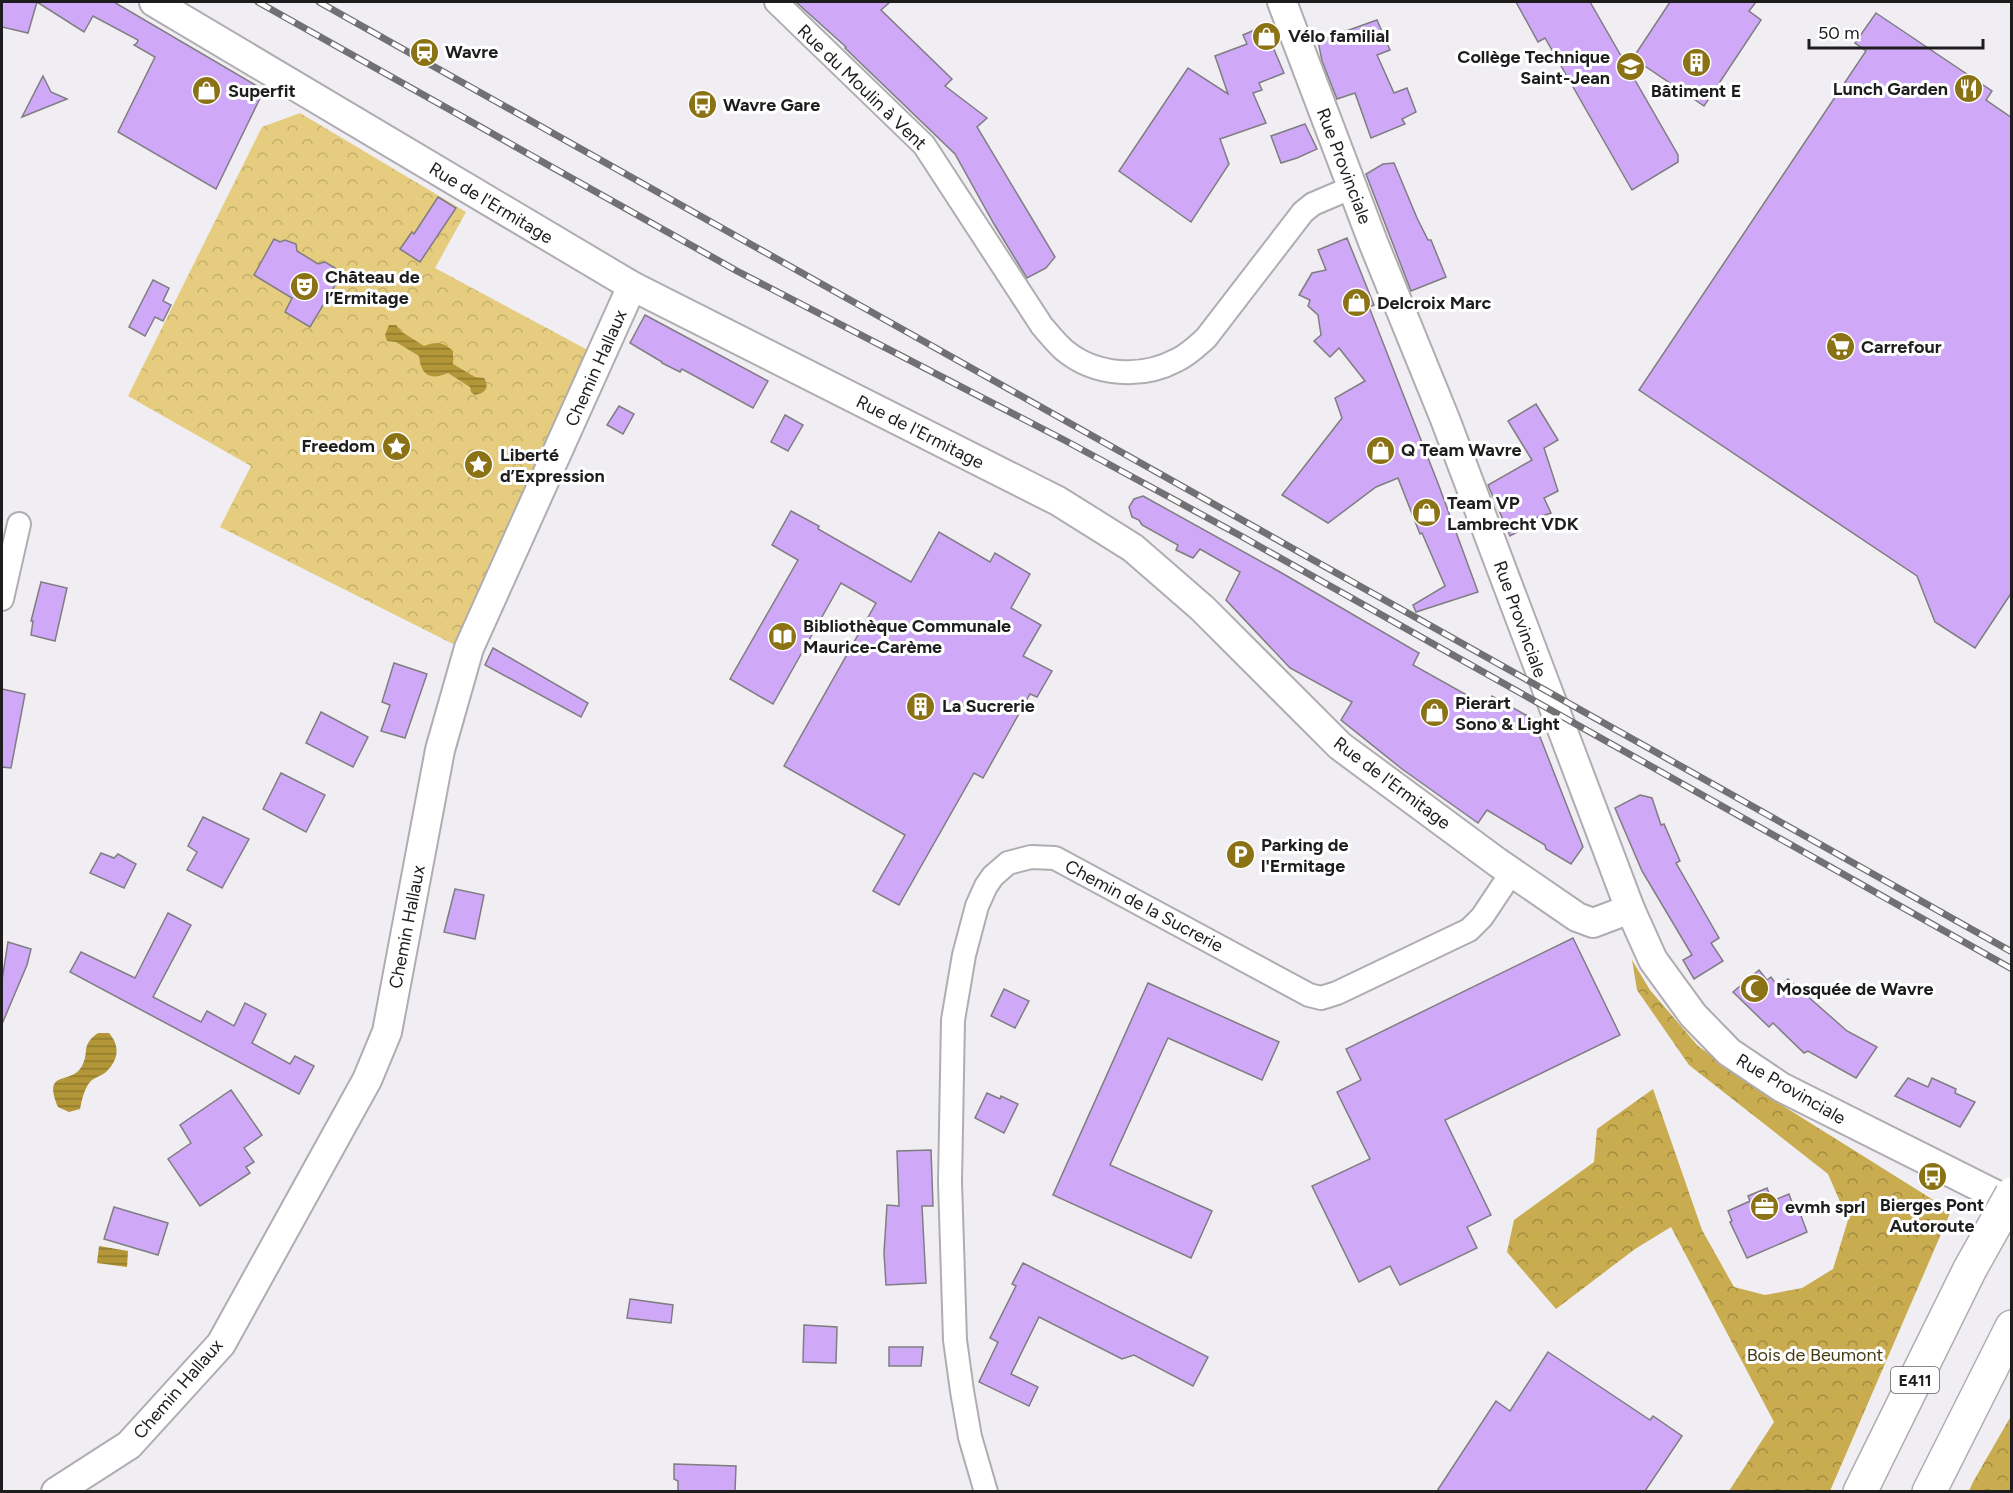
<svg xmlns="http://www.w3.org/2000/svg" width="2013" height="1493" font-family="Figtree,sans-serif">
  <style>
    .forest { fill: url(#forest-crowns) }
    .park { fill: url(#park-crowns) }
    .water { fill: url(#water-rules) }
    .building { fill: #cfa9f8; stroke: #7f7d81; stroke-width: 1.5 }
    .lines { fill: none; stroke-linecap: round; stroke-linejoin: round }
    .minor-casing { stroke: #afadb1; stroke-width: 26 }
    .tertiary-casing { stroke: #afadb1; stroke-width: 32 }
    .motorway-casing { stroke: #afadb1; stroke-width: 36 }
    .minor { stroke: #fff; stroke-width: 22 }
    .tertiary { stroke: #fff; stroke-width: 28 }
    .motorway { stroke: #fff; stroke-width: 33 }
    .rail-casing { stroke: #717072; stroke-width: 7 }
    .rail { stroke: #fff; stroke-width: 4.5; stroke-dasharray: 14; stroke-linecap: butt }
    .motorway-bridge-casing { stroke: #afadb1; stroke-width: 36; stroke-linecap: butt }
    .motorway-bridge { stroke: #fff; stroke-width: 33 }
    .labels { text-anchor: middle; dominant-baseline: central; stroke-width: 6; stroke-linejoin: round; paint-order: stroke }
    .shield { fill: #fff; stroke: #626162; stroke-width: 1.5 }
    .shield-label { font-size: 16px; font-weight: bold; fill: #1e1d1e }
    .poi-label { font-size: 18px; font-weight: bold; fill: #1e1d1e; stroke: #fff; text-anchor: start }
    .street-label { font-size: 18px; fill: #1e1d1e; stroke: #fff }
    .park-label { font-size: 18px; fill: #463a12; stroke: #fff }
  </style>
  <defs>
    <pattern id="forest-crowns" width="20" height="18" patternUnits="userSpaceOnUse" patternTransform="scale(1.5)"><rect width="20" height="18" fill="#c9ac4f"/><path d="M2 6a3 3 0 1 1 6 0M12 15a3 3 0 1 1 6 0" fill="none" stroke="#a38b41"/></pattern>
    <pattern id="park-crowns" width="20" height="18" patternUnits="userSpaceOnUse" patternTransform="scale(1.5)"><rect width="20" height="18" fill="#e5cc7e"/><path d="M2 6a3 3 0 1 1 6 0M12 15a3 3 0 1 1 6 0" fill="none" stroke="#c4af6c"/></pattern>
    <pattern id="water-rules" width="6" height="5" patternUnits="userSpaceOnUse" patternTransform="scale(1.5)"><rect width="6" height="5" fill="#b29637"/><path d="M0 2.5h6" fill="none" stroke="#907a2e"/></pattern>
  </defs>
  <rect width="100%" height="100%" fill="#f0eef3"/>
  <g class="forest">
    <polygon points="1632,960 1650,990 1698,1046 1780,1104 1951,1211 1830,1491 1729,1491 1774,1422 1671,1227 1635,1249 1556,1309 1507,1252 1514,1220 1594,1162 1597,1129 1653,1089 1702,1230 1734,1287 1765,1295 1802,1288 1833,1269 1848,1220 1828,1174 1689,1065 1637,990"/>
    <polygon points="2011,1416 2011,1491 1969,1491 1973,1482"/>
  </g>
  <polygon class="park" points="300,113 466,212 435,268 597,355 465,650 220,527 251,466 128,396 262,127"/>
  <g class="water">
    <path d="M389,325H396L402,332L424,346C437,341 443,342 453,351V364L475,377L484,378C490,388 485,393 475,395L471,392L470,387L448,373C430,381 421,375 419,356L396,342L387,341L385,335Z"/>
    <path d="M98,1033H109C120,1046 119,1059 106,1072C102,1076 94,1077 90,1082C84,1089 82,1100 80,1109L69,1112L58,1107C42,1068 71,1086 82,1066C90,1051 80,1046 98,1033Z"/>
    <polygon points="99,1246 128,1251 127,1267 97,1263"/>
  </g>
  <g class="building">
    <polygon points="2,2 114,2 264,90 216,189 118,132 155,57 134,45 137,43 138,40 93,16 84,32 37,2 28,33 2,27"/>
    <polygon points="796,2 890,2 881,10 952,79 945,86 987,118 977,127 1055,257 1046,268 1027,278 994,224 955,154 845,48 846,47"/>
    <polygon points="1516,2 1590,2 1678,155 1678,162 1632,190 1545,38 1538,42"/>
    <polygon points="1670,2 1756,2 1749,11 1761,20 1704,106 1633,58"/>
    <polygon points="1876,13 1992,91 1986,100 2012,118 2012,592 1975,648 1935,622 1917,576 1639,390 1866,51 1855,43"/>
    <polygon points="1377,20 1390,50 1377,55 1394,93 1407,88 1416,112 1402,119 1405,124 1371,138 1355,93 1337,99 1322,61 1318,41"/>
    <polygon points="1264,26 1284,73 1259,83 1262,90 1253,93 1266,123 1220,139 1229,164 1191,222 1119,171 1188,68 1228,94 1215,56 1247,44 1243,35"/>
    <polygon points="43,76 51,92 67,99 22,117"/>
    <polygon points="1305,124 1317,149 1297,158 1281,163 1271,136"/>
    <polygon points="1394,163 1417,218 1428,240 1431,240 1446,277 1411,291 1366,174 1383,164"/>
    <polygon points="438,197 456,208 420,262 400,249 412,232 414,234"/>
    <polygon points="1347,238 1374,305 1369,307 1439,486 1478,592 1416,612 1413,605 1445,586 1422,533 1420,534 1398,478 1376,487 1328,523 1282,495 1342,418 1335,398 1365,381 1339,348 1330,357 1314,341 1321,335 1318,315 1308,306 1310,300 1299,295 1312,273 1326,270 1318,250"/>
    <polygon points="274,239 280,242 285,240 296,244 297,251 318,264 325,262 335,268 335,273 340,277 310,327 285,312 292,298 254,275"/>
    <polygon points="153,280 169,288 163,301 171,305 163,321 155,317 145,336 129,327"/>
    <polygon points="645,315 768,381 753,408 682,369 680,372 662,363 662,362 630,343"/>
    <polygon points="1536,404 1558,440 1544,448 1558,491 1544,498 1551,513 1536,518 1538,521 1510,536 1488,485 1532,460 1508,421"/>
    <polygon points="619,406 634,414 623,434 607,425"/>
    <polygon points="785,415 803,425 788,451 771,442"/>
    <polygon points="1143,496 1280,572 1419,653 1413,665 1488,707 1492,696 1533,719 1583,847 1571,864 1546,849 1545,845 1487,810 1478,823 1402,769 1341,720 1352,702 1290,668 1226,600 1240,572 1200,549 1193,558 1176,550 1178,545 1142,525 1139,520 1132,517 1129,507 1134,499"/>
    <polygon points="791,511 819,526 818,529 911,582 939,532 990,562 995,553 1030,574 1011,608 1041,625 1023,656 1052,671 1037,697 1030,694 983,778 974,773 899,905 873,891 905,835 784,766 876,603 841,583 773,704 730,679 798,560 772,545"/>
    <polygon points="41,582 67,588 55,641 31,635 33,621 31,621"/>
    <polygon points="493,648 588,703 581,717 485,665"/>
    <polygon points="394,663 427,674 405,738 381,731 390,705 382,702"/>
    <polygon points="2,689 25,694 11,768 2,767"/>
    <polygon points="321,712 368,737 353,767 306,743"/>
    <polygon points="281,773 325,795 306,832 263,809"/>
    <polygon points="1640,795 1652,798 1661,825 1664,824 1680,861 1676,863 1719,938 1711,943 1723,961 1694,979 1683,960 1692,955 1642,871 1615,808"/>
    <polygon points="203,817 249,839 222,888 187,870 197,852 188,846"/>
    <polygon points="101,853 114,858 118,854 136,864 124,888 90,873"/>
    <polygon points="455,889 484,895 475,939 444,932"/>
    <polygon points="168,913 191,925 153,997 201,1022 207,1011 234,1026 245,1003 266,1014 252,1043 290,1064 295,1056 314,1066 299,1094 70,972 81,952 135,978"/>
    <polygon points="1573,938 1620,1035 1445,1120 1491,1215 1467,1227 1477,1248 1400,1285 1390,1266 1359,1282 1312,1186 1370,1159 1337,1092 1361,1080 1346,1049"/>
    <polygon points="8,942 31,949 27,965 2,1024 2,980"/>
    <polygon points="1759,970 1767,980 1771,977 1779,988 1788,979 1847,1031 1877,1047 1856,1078 1808,1051 1804,1053 1773,1023 1769,1027 1733,992"/>
    <polygon points="1148,983 1279,1042 1262,1080 1168,1038 1110,1165 1212,1211 1191,1258 1053,1195"/>
    <polygon points="1004,989 1029,1001 1015,1028 991,1016"/>
    <polygon points="1908,1078 1928,1087 1932,1078 1956,1089 1955,1093 1975,1102 1960,1127 1895,1096"/>
    <polygon points="231,1090 262,1135 244,1148 254,1162 246,1167 250,1173 200,1206 168,1159 191,1143 180,1125"/>
    <polygon points="987,1093 1000,1099 1001,1096 1018,1104 1004,1133 975,1118"/>
    <polygon points="931,1150 933,1206 922,1206 926,1283 886,1285 884,1253 887,1205 899,1206 897,1151"/>
    <polygon points="1767,1188 1772,1201 1789,1194 1795,1211 1800,1213 1807,1232 1747,1258 1730,1222 1732,1221 1728,1211 1750,1201 1748,1196"/>
    <polygon points="114,1207 168,1223 158,1255 104,1239"/>
    <polygon points="1023,1263 1208,1357 1193,1386 1134,1355 1122,1359 1039,1317 1011,1374 1038,1387 1029,1406 979,1382 998,1342 990,1338 1016,1286 1012,1284"/>
    <polygon points="630,1299 673,1305 671,1323 627,1318"/>
    <polygon points="804,1325 837,1327 836,1363 803,1362"/>
    <polygon points="889,1347 923,1347 921,1366 889,1366"/>
    <polygon points="1548,1352 1650,1420 1653,1416 1682,1436 1645,1491 1437,1491 1496,1401 1510,1411"/>
    <polygon points="674,1464 736,1466 735,1491 678,1491 678,1481 674,1479"/>
  </g>
  <g class="lines">
    <defs>
      <g id="minor">
        <path d="M776,2L924,145L1042,326C1049,334 1056,343 1064,350C1095,376 1142,379 1177,360C1188,355 1197,346 1206,338L1303,212L1313,204L1353,187"/>
        <polyline points="2,599 19,524"/>
        <polyline points="986,1492 970,1437 962,1391 955,1340 950,1182 953,1020 964,955 977,906 986,886 993,876 1008,863 1031,857 1055,858 1309,995 1321,998 1337,993 1469,930 1482,917 1512,872"/>
      </g>
      <g id="tertiary">
        <polyline points="154,2 632,286 1058,501 1133,548 1202,608 1340,746 1497,862 1577,917 1593,923 1630,909"/>
        <polyline points="1282,2 1373,242 1445,419 1630,909 1653,960 1693,1015 1729,1052 1781,1087 2012,1203"/>
        <polyline points="56,1492 129,1445 221,1344 367,1080 387,1032 440,750 469,648 632,286"/>
      </g>
      <g id="motorway">
        <polyline points="1860,1492 1970,1269"/>
        <polyline points="1929,1492 2012,1327"/>
      </g>
    </defs>
    <use href="#minor" class="minor-casing"/>
    <use href="#tertiary" class="tertiary-casing"/>
    <use href="#motorway" class="motorway-casing"/>
    <use href="#minor" class="minor"/>
    <use href="#tertiary" class="tertiary"/>
    <use href="#motorway" class="motorway"/>
    <defs>
      <g id="rail">
        <polyline points="258,2 737,271 1066,441 1241,536 2012,969"/>
        <polyline points="319,2 2012,952"/>
      </g>
    </defs>
    <use href="#rail" class="rail-casing"/>
    <use href="#rail" class="rail"/>
    <defs>
      <polyline id="motorway-bridge" points="1970,1269 2012,1194"/>
    </defs>
    <use href="#motorway-bridge" class="motorway-bridge-casing"/>
    <use href="#motorway-bridge" class="motorway-bridge"/>
  </g>
  <defs>
    <symbol id="shop-disc" viewBox="-11 -11 22 22"><circle r="9.5" fill="#8b7215" stroke="#fff"/><path d="M-5-2.5h2.3a2.7 3.5 0 0 1 5.4 0H5L5.5 6h-11ZM-1.5-2.5h3a1.5 2.3 0 0 0-3 0Z" fill="#fff"/></symbol>
    <symbol id="station-disc" viewBox="-11 -11 22 22"><circle r="9.5" fill="#8b7215" stroke="#fff"/><path d="M-3-6H3Q5-6 5-4V2Q5 4 3 4L4.5 6H3L1.5 4h-3L-3 6H-4.5L-3 4Q-5 4-5 2V-4Q-5-6-3-6ZM-3.5-4v3h7v-3ZM-3.5 1v1.5H-2V1ZM2 1v1.5H3.5V1Z" fill="#fff"/></symbol>
    <symbol id="building-disc" viewBox="-11 -11 22 22"><circle r="9.5" fill="#8b7215" stroke="#fff"/><path d="M-4-6H4V6H1V3H-1V6H-4ZM-2.5-4.3h1.7v1.8h-1.7ZM.8-4.3h1.7v1.8H.8ZM-2.5-1h1.7V.8h-1.7ZM.8-1h1.7V.8H.8Z" fill="#fff"/></symbol>
    <symbol id="school-disc" viewBox="-11 -11 22 22"><circle r="9.5" fill="#8b7215" stroke="#fff"/><path d="M0-5L7-2L0 1L-7-2ZM-4 1L0 2.5L4 1V4Q0 6-4 4Z" fill="#fff"/></symbol>
    <symbol id="restaurant-disc" viewBox="-11 -11 22 22"><circle r="9.5" fill="#8b7215" stroke="#fff"/><path d="M-5-6h1v4h1v-4h1v4h1v-4h1v5L-1.5 .5V6h-2V.5L-5-1ZM5-6V6H3V1.5H1.5Q1.5-4 5-6Z" fill="#fff"/></symbol>
    <symbol id="bus-disc" viewBox="-11 -11 22 22"><circle r="9.5" fill="#8b7215" stroke="#fff"/><path d="M-5-6H5V4H4V6H2V4H-2V6H-4V4H-5ZM-3.5-4V0h7V-4ZM-3.5 1.2v1.5H-2V1.2ZM2 1.2v1.5H3.5V1.2Z" fill="#fff"/></symbol>
    <symbol id="theatre-disc" viewBox="-11 -11 22 22"><circle r="9.5" fill="#8b7215" stroke="#fff"/><path d="M-5-5.5Q0-4 5-5.5V0Q5 5 0 6Q-5 5-5 0ZM-3.3-2.5H-1v1.5H-3.3ZM1-2.5H3.3v1.5H1ZM-2.8 1Q0 5.5 2.8 1Z" fill="#fff"/></symbol>
    <symbol id="supermarket-disc" viewBox="-11 -11 22 22"><circle r="9.5" fill="#8b7215" stroke="#fff"/><path d="M-6-5.5h2.5l.6 2H6L4.5 2H-2.5L-4.4-4H-6ZM-1.5 3.2a1.3 1.3 0 1 0 .1 0ZM3 3.2a1.3 1.3 0 1 0 .1 0Z" fill="#fff"/></symbol>
    <symbol id="sight-disc" viewBox="-11 -11 22 22"><circle r="9.5" fill="#8b7215" stroke="#fff"/><path d="M0-6L1.8-2.2L6-1.7L2.9 1.2L3.7 5.4L0 3.3L-3.7 5.4L-2.9 1.2L-6-1.7L-1.8-2.2Z" fill="#fff"/></symbol>
    <symbol id="library-disc" viewBox="-11 -11 22 22"><circle r="9.5" fill="#8b7215" stroke="#fff"/><path d="M-6-4Q-3-5.5-.7-3.5V5Q-3 3-6 4ZM6-4Q3-5.5 .7-3.5V5Q3 3 6 4Z" fill="#fff"/></symbol>
    <symbol id="parking-disc" viewBox="-11 -11 22 22"><circle r="9.5" fill="#8b7215" stroke="#fff"/><path d="M-3.5-5.5H1a3.5 3.5 0 0 1 0 7H-1V5.5H-3.5ZM-1-3.4V-.6H.8a1.4 1.4 0 0 0 0-2.8Z" fill="#fff"/></symbol>
    <symbol id="mosque-disc" viewBox="-11 -11 22 22"><circle r="9.5" fill="#8b7215" stroke="#fff"/><path d="M3.5-4.9A6 6 0 1 0 3.5 4.9A5 5 0 1 1 3.5-4.9Z" fill="#fff"/></symbol>
    <symbol id="office-disc" viewBox="-11 -11 22 22"><circle r="9.5" fill="#8b7215" stroke="#fff"/><path d="M-6-3h4V-5.5h4V-3h4V5H-6ZM-1-4.5V-3h2v-1.5ZM-6 0V1H6V0Z" fill="#fff"/></symbol>
  </defs>
  <g fill-rule="evenodd">
    <use href="#shop-disc" x="1250" y="20" width="33" height="33"/>
    <use href="#station-disc" x="408" y="36" width="33" height="33"/>
    <use href="#building-disc" x="1680" y="46" width="33" height="33"/>
    <use href="#school-disc" x="1614" y="50" width="33" height="33"/>
    <use href="#restaurant-disc" x="1952" y="72" width="33" height="33"/>
    <use href="#shop-disc" x="190" y="74" width="33" height="33"/>
    <use href="#bus-disc" x="686" y="88" width="33" height="33"/>
    <use href="#theatre-disc" x="288" y="270" width="33" height="33"/>
    <use href="#shop-disc" x="1340" y="286" width="33" height="33"/>
    <use href="#supermarket-disc" x="1824" y="330" width="33" height="33"/>
    <use href="#sight-disc" x="380" y="430" width="33" height="33"/>
    <use href="#shop-disc" x="1364" y="434" width="33" height="33"/>
    <use href="#sight-disc" x="462" y="448" width="33" height="33"/>
    <use href="#shop-disc" x="1410" y="496" width="33" height="33"/>
    <use href="#library-disc" x="766" y="620" width="33" height="33"/>
    <use href="#building-disc" x="904" y="690" width="33" height="33"/>
    <use href="#shop-disc" x="1418" y="696" width="33" height="33"/>
    <use href="#parking-disc" x="1224" y="838" width="33" height="33"/>
    <use href="#mosque-disc" x="1738" y="972" width="33" height="33"/>
    <use href="#bus-disc" x="1916" y="1160" width="33" height="33"/>
    <use href="#office-disc" x="1748" y="1190" width="33" height="33"/>
  </g>
  <g class="labels">
    <rect class="shield" x="1891" y="1367" width="48" height="26" rx="4.5"/>
    <g class="shield-label">
      <text x="1915" y="1380">E411</text>
    </g>
    <g class="poi-label">
      <text x="1288" y="36">Vélo familial</text>
      <text x="445" y="52">Wavre</text>
      <text x="1610" y="57" text-anchor="end">Collège Technique<tspan x="1610" dy="21">Saint-Jean</tspan></text>
      <text x="1948" y="89" text-anchor="end">Lunch Garden</text>
      <text x="228" y="91">Superfit</text>
      <text x="1696" y="91" text-anchor="middle">Bâtiment E</text>
      <text x="723" y="105">Wavre Gare</text>
      <text x="325" y="277">Château de<tspan x="325" dy="21">l’Ermitage</tspan></text>
      <text x="1377" y="303">Delcroix Marc</text>
      <text x="1861" y="347">Carrefour</text>
      <text x="375" y="446" text-anchor="end">Freedom</text>
      <text x="1401" y="450">Q Team Wavre</text>
      <text x="500" y="455">Liberté<tspan x="500" dy="21">d’Expression</tspan></text>
      <text x="1447" y="503">Team VP<tspan x="1447" dy="21">Lambrecht VDK</tspan></text>
      <text x="803" y="626">Bibliothèque Communale<tspan x="803" dy="21">Maurice-Carème</tspan></text>
      <text x="1455" y="703">Pierart<tspan x="1455" dy="21">Sono &amp; Light</tspan></text>
      <text x="942" y="706">La Sucrerie</text>
      <text x="1261" y="845">Parking de<tspan x="1261" dy="21">l'Ermitage</tspan></text>
      <text x="1776" y="989">Mosquée de Wavre</text>
      <text x="1932" y="1205" text-anchor="middle">Bierges Pont<tspan x="1932" dy="21">Autoroute</tspan></text>
      <text x="1785" y="1207">evmh sprl</text>
    </g>
    <g class="street-label">
      <text transform="translate(862 87) rotate(44)">Rue du Moulin à Vent</text>
      <text transform="translate(1344 166) rotate(69)">Rue Provinciale</text>
      <text transform="translate(491 203) rotate(31)">Rue de l'Ermitage</text>
      <text transform="translate(596 368) rotate(-66)">Chemin Hallaux</text>
      <text transform="translate(920 432) rotate(27)">Rue de l'Ermitage</text>
      <text transform="translate(1520 619) rotate(70)">Rue Provinciale</text>
      <text transform="translate(1392 783) rotate(37)">Rue de l'Ermitage</text>
      <text transform="translate(1144 906) rotate(28)">Chemin de la Sucrerie</text>
      <text transform="translate(407 927) rotate(-79)">Chemin Hallaux</text>
      <text transform="translate(1791 1089) rotate(30)">Rue Provinciale</text>
      <text transform="translate(178 1389) rotate(-49)">Chemin Hallaux</text>
    </g>
    <g class="park-label">
      <text x="1815" y="1355">Bois de Beumont</text>
    </g>
  </g>
  <rect width="2013" height="1493" fill="none" stroke="#1e1d1e" stroke-width="6"/>
  <path d="M1809 39v9h174v-9" fill="none" stroke="#1e1d1e" stroke-width="3"/>
  <text x="1818" y="39" font-size="18" fill="#1e1d1e" stroke="#ffffff" stroke-width="4.5" paint-order="stroke">50 m</text>
</svg>
